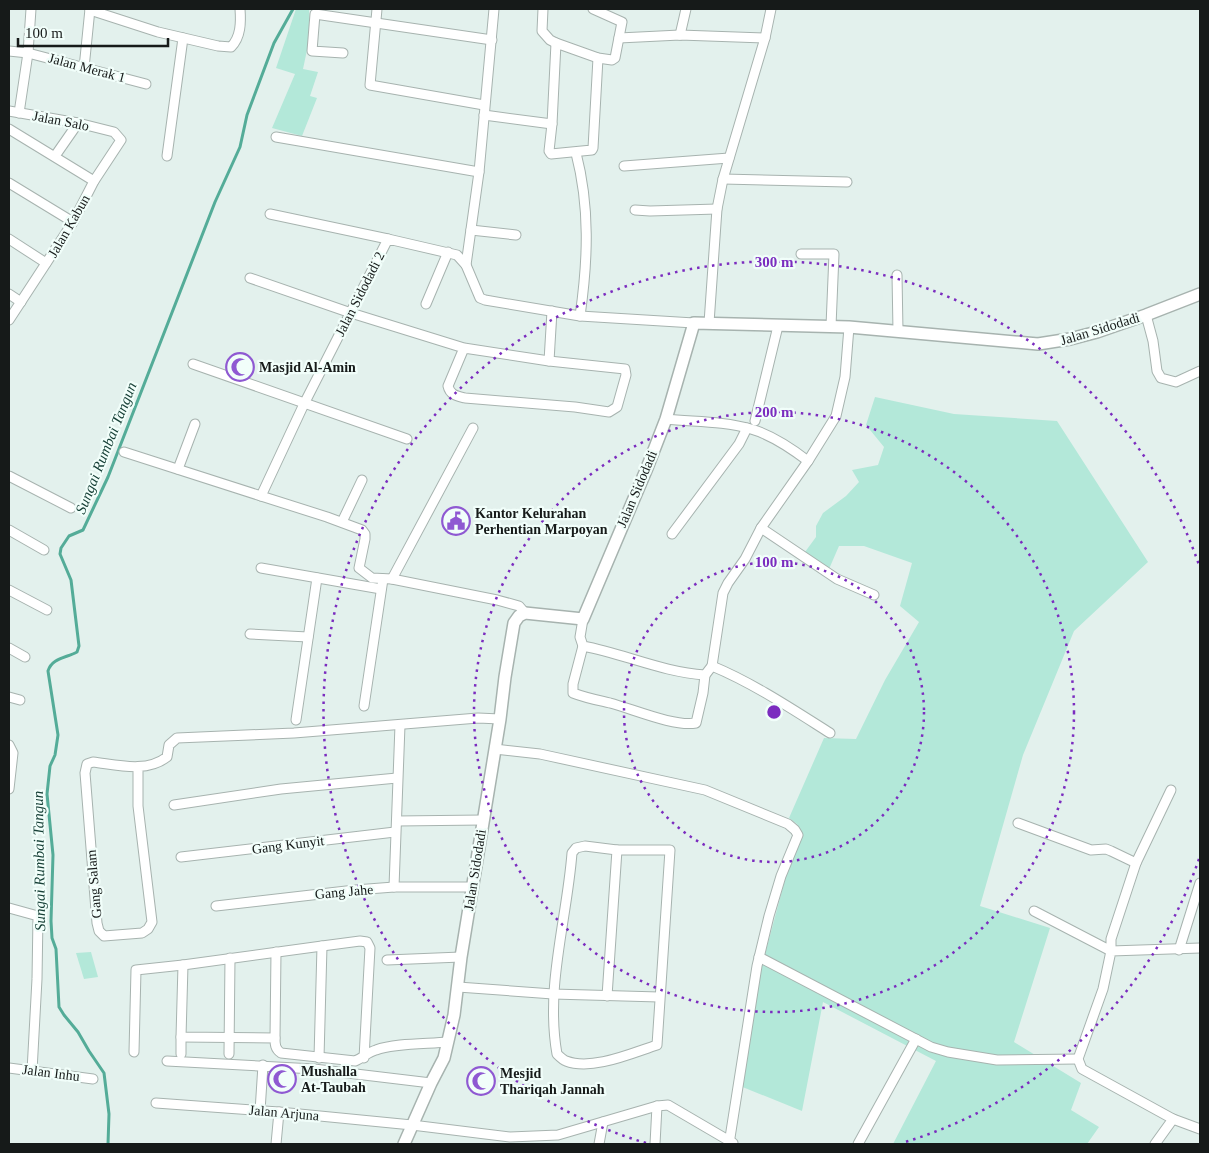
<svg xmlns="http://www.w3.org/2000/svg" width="1209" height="1153" font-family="Georgia,serif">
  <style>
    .green { fill: #b3e8d9 }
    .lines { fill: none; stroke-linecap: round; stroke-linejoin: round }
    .stream { stroke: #54ac98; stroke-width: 3 }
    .minor-casing { stroke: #a7b3af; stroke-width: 11 }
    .tertiary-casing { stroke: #a7b3af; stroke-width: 14 }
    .minor { stroke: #fff; stroke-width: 9 }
    .tertiary { stroke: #fff; stroke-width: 11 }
    .ring { fill: none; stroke: #7b2cbf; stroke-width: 2.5; stroke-dasharray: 2.5 5 }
    .labels { text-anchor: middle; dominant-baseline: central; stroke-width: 4.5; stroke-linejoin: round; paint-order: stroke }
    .street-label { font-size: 14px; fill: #161a19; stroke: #f1fefa }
    .poi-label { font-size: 14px; font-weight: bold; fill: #161a19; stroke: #f1fefa; text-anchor: start }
    .water-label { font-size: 15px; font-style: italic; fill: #174037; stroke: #f1fefa }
    .centre { fill: #7b2cbf; stroke: #f1fefa; stroke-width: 2.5 }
    .ring-label { font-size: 15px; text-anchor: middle; font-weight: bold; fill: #7b2cbf; stroke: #f1fefa; stroke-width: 4.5; stroke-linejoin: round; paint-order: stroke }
  </style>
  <rect width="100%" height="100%" fill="#e3f1ed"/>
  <g class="green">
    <polygon points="296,9 309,9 310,36 303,69 318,72 310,96 317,98 302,136 272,128 295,74 276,68"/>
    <polygon points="875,397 954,414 1057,421 1148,562 1074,631 1023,755 980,906 1050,928 1014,1042 1081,1083 1071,1110 1099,1127 1087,1144 893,1144 936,1061 823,1002 802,1111 740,1086 761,969 786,876 799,844 801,831 797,824 789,818 824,738 856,739 885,680 919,622 900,606 912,563 864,546 839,546 829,569 805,552 816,537 816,526 823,513 846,496 859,482 852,470 878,465 884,447 866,425"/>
    <polygon points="91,952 98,977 84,979 76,953"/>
  </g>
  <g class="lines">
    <path class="stream" d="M108,1144L109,1114L104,1073L89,1051L78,1032L64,1015L59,1007L56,949L52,938L51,921L53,855L47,794L50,766L55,755L58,735L48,671C52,658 66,658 77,652L79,646L71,580L60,554L61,548L69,536L83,530L108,477L215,202L240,147L247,115L274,43L293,9"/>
    <defs>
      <g id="minor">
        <polyline points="377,9 370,85 484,105"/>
        <polyline points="543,9 542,31 550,40 556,43"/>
        <path d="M90,10L158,32L218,46L231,47C241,37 241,22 240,9"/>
        <polyline points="680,35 686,9"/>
        <polyline points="619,38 680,35 765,38"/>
        <polyline points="9,51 28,53 146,84"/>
        <polyline points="343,53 312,51 315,14 492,40"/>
        <polyline points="84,68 90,9"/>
        <polyline points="9,111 78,123 114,132 121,140 94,181 73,222 9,320"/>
        <polyline points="19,113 28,53 31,9"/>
        <polyline points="484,115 552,124 556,43 598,58 612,60 615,58 622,22 593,9"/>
        <polyline points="552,124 549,151 551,154 592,150 593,148 598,58"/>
        <polyline points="9,129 94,181"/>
        <polyline points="276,137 479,172"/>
        <path d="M576,153C590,207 588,260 580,316"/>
        <polyline points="55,156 78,123"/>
        <polyline points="167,156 183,38"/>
        <polyline points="624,166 729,158"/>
        <polyline points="723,179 847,182"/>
        <polyline points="9,183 73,222"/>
        <polyline points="635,210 650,211 717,209"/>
        <polyline points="270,214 388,239"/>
        <polyline points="471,230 516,235"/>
        <polyline points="9,239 46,263"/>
        <polyline points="801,254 834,254 831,326"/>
        <polyline points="466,265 479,172 494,9"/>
        <polyline points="897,275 898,331"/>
        <path d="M250,278L351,313L464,348L549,361L625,369L626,375L617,407L609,412L575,407L465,398C457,396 450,395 448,386L464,348"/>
        <polyline points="9,294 21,302"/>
        <polyline points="426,304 448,252"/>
        <polyline points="1146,315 1153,341 1157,371 1161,378 1176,382 1200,371"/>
        <polyline points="709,323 717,209 723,179 765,38 771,9"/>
        <polyline points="549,361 552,311"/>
        <polyline points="193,364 407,439"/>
        <path d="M666,419C694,422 723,421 751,429C772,435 791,448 808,461"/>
        <polyline points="755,421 778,326"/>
        <polyline points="124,452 261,496"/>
        <polyline points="178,469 195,424"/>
        <polyline points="9,476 71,508"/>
        <polyline points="342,522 362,480"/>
        <polyline points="761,528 837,579 874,595"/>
        <polyline points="9,530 44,550"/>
        <polyline points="672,534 739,444 747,428"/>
        <polyline points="261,568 381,589"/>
        <polyline points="392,579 473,428"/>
        <polyline points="9,590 47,610"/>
        <polyline points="525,613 519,606 497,600 392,579 372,578 359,568 365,539 365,534 362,530 327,517 261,496 304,404 388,239 457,255 466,265 480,298 485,300 580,316 694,323"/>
        <path d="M583,619L580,637L583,646C625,654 662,672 705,675L712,666C753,683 792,709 830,733"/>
        <polyline points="250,634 308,637"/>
        <path d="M583,646L573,684V693C586,698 597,700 610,703C633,709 674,727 696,723L703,693L705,675"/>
        <polyline points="9,648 25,657"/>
        <polyline points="712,666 723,593 728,583 745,559 761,528 808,461 836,416 845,377 849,327"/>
        <polyline points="9,697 20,700"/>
        <polyline points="364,706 383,579"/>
        <polyline points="296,720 317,578"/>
        <polyline points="9,745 13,753 9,789"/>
        <polyline points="495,749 540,754 705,790 788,824 795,830 798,835 781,876 769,916 757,966 729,1144"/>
        <path d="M138,768V806L152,922L148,929L142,933L104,936L99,931L97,923L85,773L87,764L93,762C118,765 146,773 167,757L169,745L177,738L294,733L478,718L500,719"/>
        <polyline points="174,805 281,789 397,778"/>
        <polyline points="397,821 483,820"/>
        <polyline points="1018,823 1091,850 1106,849 1111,851 1136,863"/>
        <path d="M585,846L617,850H670L657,1045C632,1053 592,1071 566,1061C563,1060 559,1056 557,1054C545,987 567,919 572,853L576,848Z"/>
        <polyline points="181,857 395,832"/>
        <polyline points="394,887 400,725"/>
        <polyline points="216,906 355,890 394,887 472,887"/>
        <polyline points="9,908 38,916 37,979 32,1071"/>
        <polyline points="1034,911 1111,951 1111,939 1136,863 1171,790"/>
        <polyline points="1200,948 1111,951 1103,989 1078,1059 1082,1069 1173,1119 1200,1129"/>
        <polyline points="1179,950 1200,883"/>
        <polyline points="759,957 931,1047 948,1052 997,1060 1078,1059"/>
        <polyline points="387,960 461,957"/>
        <polyline points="458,987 553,994 659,997"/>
        <polyline points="607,996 617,850"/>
        <polyline points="275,1038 276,952"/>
        <polyline points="134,1052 136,970 183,965"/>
        <polyline points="181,1054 181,1037"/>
        <polyline points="229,1054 230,958"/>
        <polyline points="319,1058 322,946"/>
        <path d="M364,1058L370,948L367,942L360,941L322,946L183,965L181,1037L275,1038C275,1044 275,1049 281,1053L355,1061C363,1058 368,1052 376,1050C395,1043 427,1044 448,1042"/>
        <polyline points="167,1061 314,1069 431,1083"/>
        <polyline points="9,1068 93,1079"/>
        <polyline points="156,1103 279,1112 412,1125 510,1137 558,1135 657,1106 668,1105 733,1143"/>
        <polyline points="260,1111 263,1065"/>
        <polyline points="276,1144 279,1112"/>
        <polyline points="599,1144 603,1122"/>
        <polyline points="655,1144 657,1106"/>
        <polyline points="858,1144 916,1039"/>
        <polyline points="1155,1144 1173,1119"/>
      </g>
      <polyline id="tertiary" points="404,1144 431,1083 444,1058 454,1015 461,957 500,719 505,677 514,623 519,616 525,613 583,619 647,468 666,419 694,323 849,327 1038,344 1070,339 1097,332 1146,315 1200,294"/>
    </defs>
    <use href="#minor" class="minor-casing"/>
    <use href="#tertiary" class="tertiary-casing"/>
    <use href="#minor" class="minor"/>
    <use href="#tertiary" class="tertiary"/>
  </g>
  <g class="ring">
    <circle cx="774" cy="712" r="150"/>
    <circle cx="774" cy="712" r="300"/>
    <path d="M1199 859A450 450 0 0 1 902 1143M646 1143A450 450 0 1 1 1199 565"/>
  </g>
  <defs>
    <symbol id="mosque-ring" viewBox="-11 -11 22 22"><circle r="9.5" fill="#f1fefa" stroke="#8f59d2" stroke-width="1.5"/><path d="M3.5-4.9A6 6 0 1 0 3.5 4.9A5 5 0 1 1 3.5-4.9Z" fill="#8f59d2"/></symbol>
    <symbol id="civic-ring" viewBox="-11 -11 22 22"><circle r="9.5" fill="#f1fefa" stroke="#8f59d2" stroke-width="1.5"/><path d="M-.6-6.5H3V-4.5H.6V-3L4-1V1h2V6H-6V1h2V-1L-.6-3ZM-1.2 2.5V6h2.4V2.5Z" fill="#8f59d2"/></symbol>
  </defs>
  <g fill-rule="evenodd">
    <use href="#mosque-ring" x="224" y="351" width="32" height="32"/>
    <use href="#civic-ring" x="440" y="505" width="32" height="32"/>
    <use href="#mosque-ring" x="266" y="1063" width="32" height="32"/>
    <use href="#mosque-ring" x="465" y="1065" width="32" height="32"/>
  </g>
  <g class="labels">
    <g class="street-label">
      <text transform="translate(87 68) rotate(15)">Jalan Merak 1</text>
      <text transform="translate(61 121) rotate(11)">Jalan Salo</text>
      <text transform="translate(69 226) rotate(-60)">Jalan Kabun</text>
      <text transform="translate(360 294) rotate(-63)">Jalan Sidodadi 2</text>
      <text transform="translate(1100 329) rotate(-17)">Jalan Sidodadi</text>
      <text transform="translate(637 489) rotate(-67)">Jalan Sidodadi</text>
      <text transform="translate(288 845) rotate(-7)">Gang Kunyit</text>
      <text transform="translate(475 870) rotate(-81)">Jalan Sidodadi</text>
      <text transform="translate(94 884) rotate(-95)">Gang Salam</text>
      <text transform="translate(344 892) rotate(-5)">Gang Jahe</text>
      <text transform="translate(51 1073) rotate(7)">Jalan Inhu</text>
      <text transform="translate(284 1113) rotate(5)">Jalan Arjuna</text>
    </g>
    <g class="poi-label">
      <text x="259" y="367">Masjid Al-Amin</text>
      <text x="475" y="513">Kantor Kelurahan<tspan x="475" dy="16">Perhentian Marpoyan</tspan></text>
      <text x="301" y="1071">Mushalla<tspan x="301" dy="16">At-Taubah</tspan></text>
      <text x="500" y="1073">Mesjid<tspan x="500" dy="16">Thariqah Jannah</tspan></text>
    </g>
    <g class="water-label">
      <text transform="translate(106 448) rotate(-68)">Sungai Rumbai Tangun</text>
      <text transform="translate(39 861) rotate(-91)">Sungai Rumbai Tangun</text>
    </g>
  </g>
  <circle cx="774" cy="712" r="8" class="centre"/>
  <g class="ring-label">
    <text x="774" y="267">300 m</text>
    <text x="774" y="417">200 m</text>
    <text x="774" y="567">100 m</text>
  </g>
  <rect width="1209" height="1153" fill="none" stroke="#161a19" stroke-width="20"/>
  <path d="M18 38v8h150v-8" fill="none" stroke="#161a19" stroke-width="2.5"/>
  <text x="25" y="38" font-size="15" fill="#161a19" stroke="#f1fefa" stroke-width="4" paint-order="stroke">100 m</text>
</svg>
